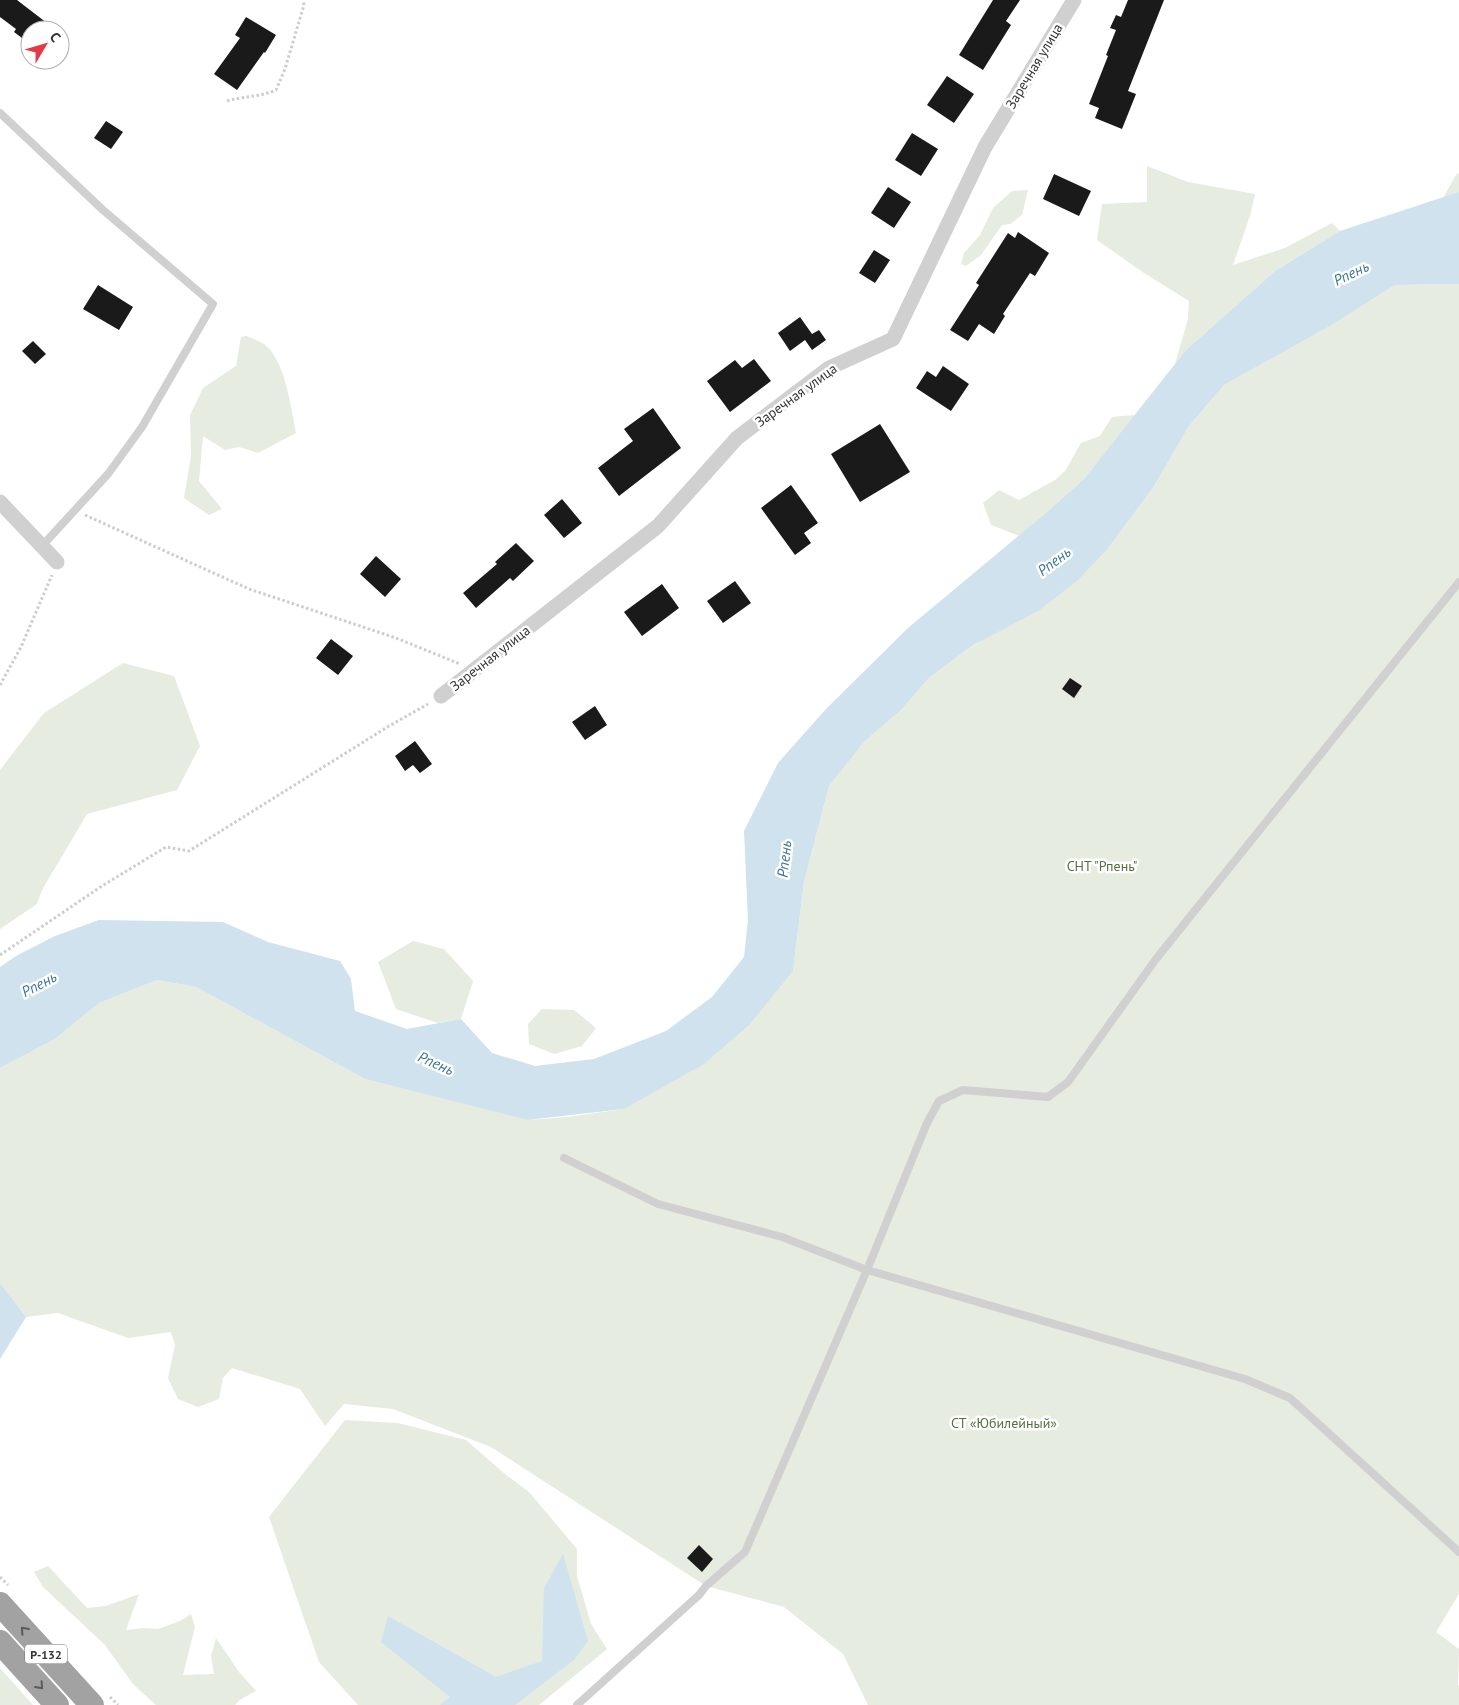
<svg xmlns="http://www.w3.org/2000/svg" width="1459" height="1705" font-family="'PT Sans',sans-serif">
  <style>
    .green { fill: #e6ecdf }
    .water { fill: #cfe2ee }
    .building { fill: #1a1a1a }
    .lines { fill: none; stroke-linecap: round; stroke-linejoin: round }
    .path { stroke: #cdcdcd; stroke-width: 3; stroke-dasharray: 2.5 2.5; stroke-linecap: butt }
    .service { stroke: #d0d0d0; stroke-width: 8 }
    .minor { stroke: #d0d0d0; stroke-width: 15 }
    .trunk { stroke: #a2a2a2; stroke-width: 24 }
    .oneway { stroke: #5a5a5a }
    .labels { text-anchor: middle; dominant-baseline: central; stroke-width: 5; stroke-linejoin: round; paint-order: stroke }
    .shield { fill: #fff; stroke: #707070; stroke-width: 1 }
    .shield-label { font-size: 12px; font-weight: bold; fill: #333 }
    .street-label { font-size: 14px; fill: #333; stroke: #fff }
    .park-label { font-size: 14px; fill: #56703f; stroke: #fff }
    .water-label { font-size: 15px; font-style: italic; fill: #3f7597; stroke: #fff }
  </style>
  <rect width="100%" height="100%" fill="#fff"/>
  <g class="green">
    <polygon points="1147,166 1188,182 1255,194 1250,216 1233,265 1285,248 1332,223 1340,231 1275,271 1186,350 1175,364 1188,319 1189,301 1144,273 1097,240 1102,204 1147,202"/>
    <polygon points="1459,173 1459,192 1443,198 1456,175"/>
    <polygon points="1028,190 1022,215 1010,224 1002,225 981,255 966,266 961,264 964,253 980,235 993,208 1012,191"/>
    <polygon points="1459,284 1459,1594 1436,1632 1459,1649 1458,1685 1459,1686 1459,1705 868,1705 843,1654 784,1607 706,1586 491,1447 393,1409 344,1404 325,1426 300,1389 232,1368 223,1378 219,1399 198,1407 178,1399 168,1378 175,1345 171,1332 128,1338 58,1313 26,1317 0,1283 0,1068 55,1039 99,1003 157,980 196,987 365,1079 527,1120 567,1117 624,1109 793,971 804,882 829,786 865,741 900,711 929,678 1109,547 1153,488 1189,426 1224,385 1330,326 1395,285"/>
    <path d="M246,336C252,338 259,341 264,344C285,359 291,408 296,433L258,453L239,447L225,450L203,436L199,481L222,509L209,515L184,498L191,456L190,415L203,388L236,366L241,337Z"/>
    <polygon points="1135,415 1084,479 1019,536 991,525 983,503 999,490 1019,500 1055,480 1065,471 1081,443 1100,436 1112,417"/>
    <polygon points="123,663 174,676 200,746 177,790 87,814 42,890 37,904 0,929 0,770 44,713"/>
    <polygon points="413,941 444,949 473,981 461,1019 438,1023 396,1009 378,962"/>
    <polygon points="542,1009 574,1010 596,1028 582,1046 554,1054 529,1044 528,1024"/>
    <polygon points="345,1420 398,1423 466,1440 505,1474 529,1492 577,1549 577,1576 591,1624 607,1649 539,1705 358,1705 319,1662 269,1517"/>
    <polygon points="48,1566 87,1608 106,1606 139,1594 126,1630 144,1628 158,1629 180,1621 191,1614 195,1627 183,1675 214,1674 211,1656 216,1638 239,1672 256,1691 241,1699 235,1705 156,1705 133,1684 105,1645 43,1587 34,1572"/>
    <polygon points="0,1668 33,1705 0,1705"/>
  </g>
  <g class="water">
    <polygon points="1459,192 1459,284 1395,285 1330,326 1224,385 1189,426 1153,488 1109,547 1077,581 1038,611 975,644 929,678 900,711 865,741 829,786 804,882 793,971 749,1025 704,1064 624,1109 527,1120 365,1079 196,987 157,980 99,1003 55,1039 0,1068 0,967 16,956 55,936 99,920 223,922 268,942 340,961 351,979 355,1011 407,1029 461,1019 492,1053 535,1066 594,1059 666,1031 712,997 744,957 748,920 744,831 778,763 825,710 908,628 1041,517 1084,479 1186,350 1275,271 1340,231"/>
    <polygon points="0,1283 26,1317 0,1359"/>
    <polygon points="563,1554 588,1641 574,1660 515,1705 440,1705 450,1697 381,1642 388,1616 496,1677 542,1661 544,1588"/>
  </g>
  <g class="building">
    <polygon points="0,0 17,0 56,30 30,30 30,44 14,32 16,29 0,17"/>
    <polygon points="993,0 1020,0 1006,21 1011,25 983,70 959,55"/>
    <polygon points="1128,0 1164,0 1128,91 1136,94 1122,129 1095,118 1099,108 1089,104 1108,56 1106,55 1116,30 1110,28 1116,15 1121,17"/>
    <polygon points="246,17 276,35 265,53 264,52 237,90 214,74 240,38 235,35"/>
    <polygon points="947,76 974,94 954,123 927,105"/>
    <polygon points="106,121 123,132 111,149 94,138"/>
    <polygon points="912,133 938,149 921,176 895,160"/>
    <polygon points="1054,174 1091,191 1079,216 1043,199"/>
    <polygon points="888,187 911,202 894,228 871,213"/>
    <polygon points="1018,232 1049,253 1035,276 1030,273 1003,314 1005,316 994,334 979,324 968,341 950,330 979,285 976,283 1008,233 1015,238"/>
    <polygon points="874,250 890,260 875,283 859,273"/>
    <polygon points="98,285 133,307 119,330 83,309"/>
    <polygon points="800,317 812,334 819,330 826,340 812,350 805,340 790,351 778,333"/>
    <polygon points="33,341 46,354 35,364 22,351"/>
    <polygon points="754,359 771,381 730,412 707,381 735,360 742,368"/>
    <polygon points="943,366 969,384 951,411 916,388 927,371 936,377"/>
    <polygon points="653,408 681,448 619,496 598,468 633,441 624,429"/>
    <polygon points="880,424 910,472 860,502 831,454"/>
    <polygon points="791,485 818,523 804,533 811,543 795,555 761,508"/>
    <polygon points="562,499 582,523 564,538 544,515"/>
    <polygon points="516,543 534,561 513,581 510,578 476,608 463,593 497,564 495,562"/>
    <polygon points="376,556 401,579 385,597 360,574"/>
    <polygon points="735,581 751,603 723,623 707,601"/>
    <polygon points="662,584 679,608 642,636 624,612"/>
    <polygon points="331,639 353,656 338,675 316,658"/>
    <polygon points="1070,678 1082,686 1074,698 1062,689"/>
    <polygon points="595,706 607,725 585,740 572,722"/>
    <polygon points="415,741 432,764 420,773 413,765 405,771 395,756"/>
    <polygon points="699,1545 713,1559 702,1572 687,1558"/>
  </g>
  <g class="lines">
    <g class="path">
      <path d="M227,101C244,96 260,97 276,90L285,69L304,5L303,0"/>
      <polyline points="85,515 249,589 396,638 460,664"/>
      <polyline points="0,685 21,647 52,575"/>
      <polyline points="0,955 102,886 166,847 189,851 389,726 428,704"/>
      <polyline points="0,1577 8,1585"/>
      <polyline points="110,1697 118,1705"/>
    </g>
    <g class="service">
      <polyline points="0,113 103,210 213,304 142,427 108,474 42,546"/>
      <polyline points="564,1158 658,1204 782,1237 867,1270 1245,1379 1290,1398 1459,1552"/>
      <polyline points="577,1705 699,1595 706,1586 745,1552 867,1270 927,1123 939,1101 963,1090 1048,1097 1068,1082 1156,959 1459,582"/>
    </g>
    <g class="minor">
      <polyline points="0,502 57,562"/>
      <polyline points="441,696 658,526 737,438 829,368 893,339 985,147 1074,0"/>
    </g>
    <g class="trunk">
      <polyline points="0,1604 92,1705"/>
      <polyline points="0,1642 57,1705"/>
    </g>
  </g>
  <defs><path id="oneway-chevron" d="M-2-3.5L2.5 0L-2 3.5" fill="none" stroke-width="1.6" stroke-linecap="round" stroke-linejoin="round" transform="scale(1.25)"/></defs>
  <g class="oneway">
    <use href="#oneway-chevron" transform="translate(24 1630) rotate(-132)"/>
    <use href="#oneway-chevron" transform="translate(40 1686) rotate(48)"/>
  </g>
  <g class="labels">
    <rect class="shield" x="25" y="1644.5" width="42" height="19" rx="4"/>
    <g class="shield-label">
      <text x="46" y="1654">Р-132</text>
    </g>
    <g class="street-label">
      <text transform="translate(1034 66) rotate(-59)">Заречная улица</text>
      <text transform="translate(796 395) rotate(-36)">Заречная улица</text>
      <text transform="translate(490 658) rotate(-38)">Заречная улица</text>
    </g>
    <g class="park-label">
      <text x="1102" y="866">СНТ "Рпень"</text>
      <text x="1004" y="1423">СТ «Юбилейный»</text>
    </g>
    <g class="water-label">
      <text transform="translate(1351 273) rotate(-26)">Рпень</text>
      <text transform="translate(1054 561) rotate(-37)">Рпень</text>
      <text transform="translate(784 859) rotate(-84)">Рпень</text>
      <text transform="translate(39 984) rotate(-28)">Рпень</text>
      <text transform="translate(436 1063) rotate(24)">Рпень</text>
    </g>
  </g>
  <g transform="translate(45 45) rotate(52)"><circle r="24" fill="#ffffff" stroke="#adadad"/>
  <path d="M0-4L9 19L0 12L-9 19Z" fill="#e63946"/>
  <text y="-8" font-size="14" font-weight="bold" text-anchor="middle" fill="#333333">С</text>
  </g>
</svg>
